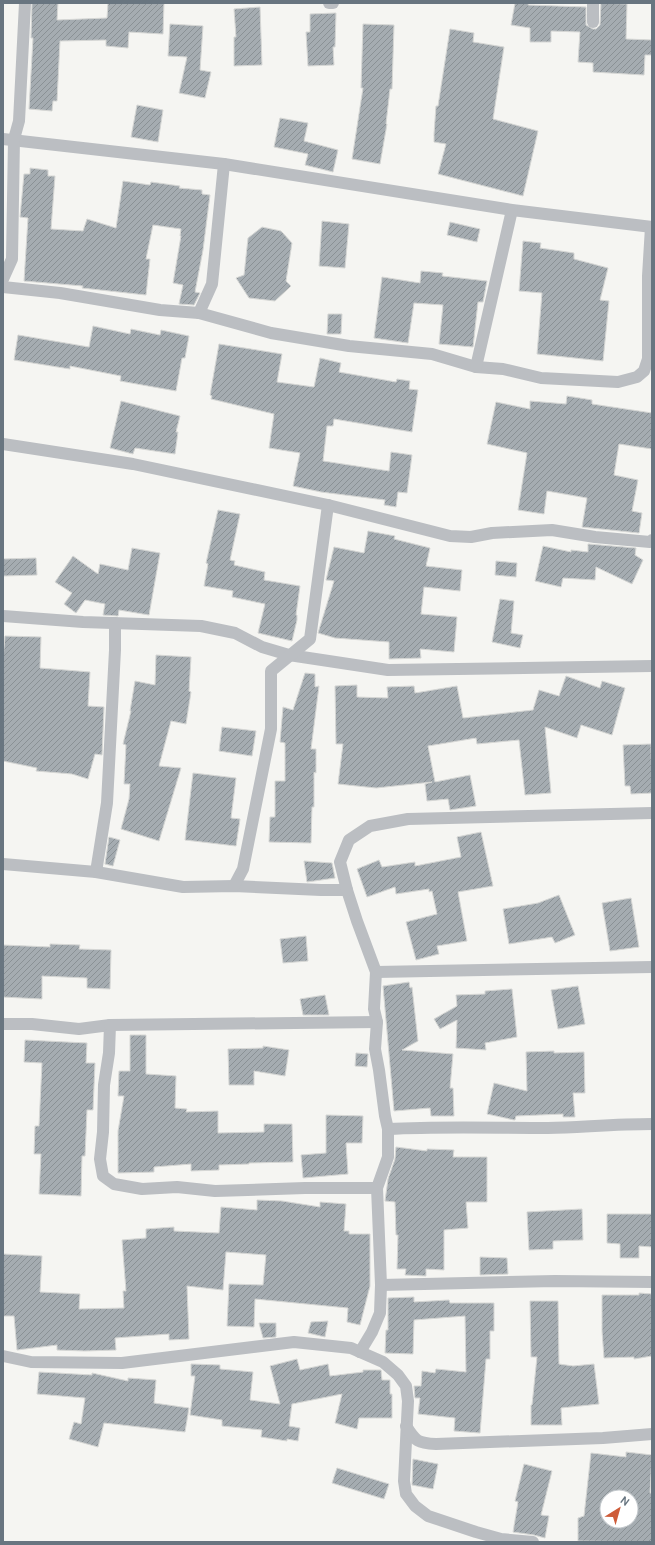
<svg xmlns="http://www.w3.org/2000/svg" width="655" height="1545" font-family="Cabin,sans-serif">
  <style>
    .building { fill: url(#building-hatch); stroke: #d6d7d5; fill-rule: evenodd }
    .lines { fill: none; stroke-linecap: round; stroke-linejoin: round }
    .street { stroke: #bbbec2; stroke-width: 12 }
  </style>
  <defs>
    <pattern id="building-hatch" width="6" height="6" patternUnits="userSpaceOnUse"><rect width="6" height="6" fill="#a5acb1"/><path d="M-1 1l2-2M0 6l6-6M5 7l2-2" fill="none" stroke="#8a9195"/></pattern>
  </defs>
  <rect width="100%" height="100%" fill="#f5f5f2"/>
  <g class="building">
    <polygon points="32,3 58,3 57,20 107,18 108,3 164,3 163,34 129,32 128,48 106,46 106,40 60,41 57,101 53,101 52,111 29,109 33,38 31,38"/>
    <polygon points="515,3 529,3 528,5 586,7 586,25 593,29 596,29 600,25 601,3 627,4 626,39 652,40 652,55 645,55 644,75 593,72 593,63 578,62 580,32 551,31 551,42 530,42 530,28 511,25"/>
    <polygon points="260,7 262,65 234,66 234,37 236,37 234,9"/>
    <polygon points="336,13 335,47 333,47 334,65 308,66 306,32 310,32 310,14"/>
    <polygon points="170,24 203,26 200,70 211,72 205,98 179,93 187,57 168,56"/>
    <polygon points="363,24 394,25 392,89 390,89 386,124 387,124 380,164 352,159 363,88 361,88"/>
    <polygon points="450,29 474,33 473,42 504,47 493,119 538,131 523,196 438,174 446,144 434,142 434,134 436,106 438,106"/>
    <polygon points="137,105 163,110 158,142 131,137"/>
    <polygon points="280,118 308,123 304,141 338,150 333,172 305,165 308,154 274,147"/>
    <polygon points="30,168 48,170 48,176 55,176 51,229 83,231 87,219 116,228 123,181 150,185 151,182 180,186 179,188 202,190 202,194 210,195 203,250 195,292 200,293 194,305 179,304 183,285 173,283 181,236 180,236 181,229 153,225 146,259 150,259 146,295 82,288 83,286 24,281 28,218 20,217 24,174 30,174"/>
    <polygon points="322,221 349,224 345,268 319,266"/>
    <polygon points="450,222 480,229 477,242 447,235"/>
    <polygon points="262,227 281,231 292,243 286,281 291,286 275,301 249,298 236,278 244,275 248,238"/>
    <polygon points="523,241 541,243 540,248 574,253 574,259 608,268 600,300 609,301 603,361 537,354 542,293 519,291"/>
    <polygon points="421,271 443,273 442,276 487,281 483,302 478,302 473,347 439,344 443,305 414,303 408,343 374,338 382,277 420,283"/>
    <polygon points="328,314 342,314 341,334 327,334"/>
    <polygon points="93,326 130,334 131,329 160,335 161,330 189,336 185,358 182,358 176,391 120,381 121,376 70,366 70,369 14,360 18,335 89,347"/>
    <polygon points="219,344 282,354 277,382 314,387 320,358 341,363 339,372 396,382 397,379 410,381 409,389 418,390 412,432 334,419 333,426 327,426 323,461 389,471 391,452 412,455 407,493 398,492 396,507 384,505 385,500 321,492 293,486 300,453 269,448 274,414 211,399 212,396 210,395"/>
    <polygon points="567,396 592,400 592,404 652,413 652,449 619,444 614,475 638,480 632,511 642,513 639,533 582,527 587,498 547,491 544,514 518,510 527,453 487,444 496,402 530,409 530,401 566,404"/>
    <polygon points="121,401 180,416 176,432 178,432 175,454 135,448 133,454 110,448"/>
    <polygon points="218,510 240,514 230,560 235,561 234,565 265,572 264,580 300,586 296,615 297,615 297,620 292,641 258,633 265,604 232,597 233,591 204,586 208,564 206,563"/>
    <polygon points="368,531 395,536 394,539 430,548 426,566 462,570 460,591 424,587 421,614 457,617 454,652 420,649 421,658 389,659 389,642 335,638 318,633 334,581 326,580 334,547 364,553"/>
    <polygon points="588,544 636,548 635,555 643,560 632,584 596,567 595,580 563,578 561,587 535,581 543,546 571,552 571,550 588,552"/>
    <polygon points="132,548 160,553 149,615 119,610 118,616 103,615 105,604 85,600 76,613 64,604 72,593 55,582 73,556 98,574 100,564 128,570"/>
    <polygon points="36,558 37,575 3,576 3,559"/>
    <polygon points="496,561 517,563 516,577 495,575"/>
    <polygon points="500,599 514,601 511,633 523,635 520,648 492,642"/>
    <polygon points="5,636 41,637 40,668 90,672 88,706 104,707 102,755 95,754 88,779 72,774 36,771 37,768 3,761 3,659"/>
    <polygon points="156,655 191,657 189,691 191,692 186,724 171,721 159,766 181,768 159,841 121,829 129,799 130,784 124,784 126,745 123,744 131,711 130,711 135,681 155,685"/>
    <polygon points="305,673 315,674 315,687 319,686 311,749 316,749 316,773 314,772 314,807 312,807 311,843 269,842 270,817 275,817 275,781 285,781 285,743 280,742 283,707 293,710"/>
    <polygon points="566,676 600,688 602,681 625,688 612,735 581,725 577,738 545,727 551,793 525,795 519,740 477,744 476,738 428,746 435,782 470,775 476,806 450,810 448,799 427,801 425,784 432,782 376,788 338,784 343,744 336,744 335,686 357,685 357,697 388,698 387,687 414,686 415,693 457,686 463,718 533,710 539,690 559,696"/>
    <polygon points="222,727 256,731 252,756 219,751"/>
    <polygon points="651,744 652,793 631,794 630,786 625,786 623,745"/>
    <polygon points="193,773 236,778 231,818 240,819 236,846 185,840"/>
    <polygon points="481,832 493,886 458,892 467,941 437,946 439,954 416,960 406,922 437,914 432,891 429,892 429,889 396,894 395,887 367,897 357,869 379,860 382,867 415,862 415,866 461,857 457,837"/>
    <polygon points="109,837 120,840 113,866 105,864"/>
    <polygon points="304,861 332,863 335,878 307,882"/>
    <polygon points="559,895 575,935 555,943 552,937 509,944 503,909 538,903"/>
    <polygon points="631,898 639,947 610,951 602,903"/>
    <polygon points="306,936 308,961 283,963 280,939"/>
    <polygon points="50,944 80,945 79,949 111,950 110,989 87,988 87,978 42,976 42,999 3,997 3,945 50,947"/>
    <polygon points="409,982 410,988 412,987 418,1041 402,1050 453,1054 450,1088 453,1088 454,1116 431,1116 430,1108 394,1111 383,986"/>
    <polygon points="578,986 585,1024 558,1029 551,990"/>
    <polygon points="512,989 517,1037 485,1043 486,1050 456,1048 457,1020 440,1029 434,1019 457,1006 456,995 485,994 485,991"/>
    <polygon points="325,995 329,1015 303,1015 300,999"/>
    <polygon points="130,1035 146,1035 146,1074 176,1076 175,1108 187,1109 186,1112 218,1111 218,1133 264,1132 264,1124 292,1124 293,1162 249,1163 249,1164 219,1165 219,1170 191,1171 191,1164 154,1167 154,1172 118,1173 118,1131 124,1096 118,1096 119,1071 130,1071"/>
    <polygon points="25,1040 87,1043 86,1063 95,1063 93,1110 87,1110 85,1156 82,1156 81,1196 39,1194 41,1154 34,1154 35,1126 39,1126 42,1063 24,1062"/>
    <polygon points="263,1046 289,1050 285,1076 254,1071 254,1085 229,1085 228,1049 263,1048"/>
    <polygon points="554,1051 554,1053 584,1052 585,1093 573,1093 575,1117 563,1117 563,1114 516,1116 515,1120 514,1120 487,1114 494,1083 527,1091 526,1052"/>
    <polygon points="356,1053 368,1054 367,1067 355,1066"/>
    <polygon points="326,1115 363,1116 362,1143 346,1143 348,1174 303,1178 301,1155 326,1153"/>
    <polygon points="396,1147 427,1151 427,1149 454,1150 453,1157 487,1157 487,1202 466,1202 468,1228 444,1230 444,1270 426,1269 426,1276 405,1275 406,1269 397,1269 398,1235 396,1235 395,1202 385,1201 388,1179 395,1159"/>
    <polygon points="257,1200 282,1201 320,1207 320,1202 346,1204 344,1231 349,1231 349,1234 370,1234 370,1286 360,1325 347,1322 348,1308 255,1299 254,1327 227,1326 229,1284 263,1285 266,1255 226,1252 223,1290 187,1286 189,1339 169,1340 169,1334 115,1338 116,1350 85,1351 57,1350 57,1345 17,1350 14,1316 3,1316 3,1254 42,1256 40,1292 80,1294 79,1309 124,1308 123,1291 126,1291 122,1240 146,1238 146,1229 174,1227 174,1231 219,1233 221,1207 257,1210"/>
    <polygon points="582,1209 583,1240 553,1241 553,1249 529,1250 527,1212"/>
    <polygon points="607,1214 652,1214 652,1247 639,1246 639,1258 620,1258 620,1244 607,1243"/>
    <polygon points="480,1257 507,1258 508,1274 480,1275"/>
    <polygon points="639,1293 652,1294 652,1356 634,1359 634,1357 604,1358 602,1331 602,1295 639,1295"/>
    <polygon points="414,1297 414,1302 449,1300 450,1303 494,1303 494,1331 490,1331 490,1359 486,1359 480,1433 454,1431 455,1418 418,1414 420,1398 415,1398 414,1386 421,1386 422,1371 435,1373 436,1369 466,1372 465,1316 414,1320 413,1354 385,1353 386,1330 388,1330 388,1298"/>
    <polygon points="530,1301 558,1301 559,1364 573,1366 594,1364 599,1404 561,1408 562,1425 531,1425 531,1405 532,1405 537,1357 531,1357"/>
    <polygon points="328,1321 325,1337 308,1333 311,1322"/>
    <polygon points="259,1323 276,1323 276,1337 263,1338"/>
    <polygon points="297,1359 300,1370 328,1364 330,1376 363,1372 363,1370 381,1370 382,1380 390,1380 390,1394 392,1394 392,1418 359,1418 357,1429 335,1423 342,1394 292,1404 289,1426 300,1428 298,1441 287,1439 287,1441 261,1437 262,1430 222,1426 222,1420 190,1415 195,1376 191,1376 191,1364 220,1365 220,1369 253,1372 250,1400 280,1404 270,1366"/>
    <polygon points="39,1372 92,1375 92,1373 128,1381 128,1378 156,1380 154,1403 189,1408 185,1432 104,1423 98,1447 69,1439 74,1422 81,1424 85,1398 37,1394"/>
    <path d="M626,1452L652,1455L650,1493H652V1542L578,1541V1518L584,1516L591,1453L626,1457ZM607,1497H631V1521H607Z"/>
    <polygon points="413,1459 438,1464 433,1489 412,1485"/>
    <polygon points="524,1464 552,1471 541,1515 549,1516 545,1538 534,1535 513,1532 518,1502 515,1501"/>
    <polygon points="337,1468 389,1484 384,1499 332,1483"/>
  </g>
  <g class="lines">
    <g class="street">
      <polyline points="329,3 333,3"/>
      <polyline points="593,22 593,3"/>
      <polyline points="3,139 224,164 512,210 652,227"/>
      <polyline points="3,279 12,259 14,139 19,121 25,3"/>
      <polyline points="3,287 60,293 160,310 199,313 271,333 349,346 432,354 476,367 503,369 541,378 618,382 637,377 644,371 648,359 648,276 651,227"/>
      <polyline points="199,313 212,284 224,164"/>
      <polyline points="476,367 512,210"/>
      <polyline points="3,444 133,464 328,505 450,536 471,537 492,533 552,530 595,537 650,542 652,540"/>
      <polyline points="3,616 83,622 201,626 235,633 262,647 289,655 388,670 652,666"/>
      <polyline points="3,864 96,872 183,887 234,886 321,890 347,890 357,921 376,972 374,1009 377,1022 375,1049 379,1070 385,1116 388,1129 388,1157 377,1188"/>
      <polyline points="96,872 107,803 115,650 115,623"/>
      <polyline points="234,886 243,869 271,729 271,671 310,639 328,505"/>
      <polyline points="347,890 340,862 349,840 370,826 408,819 652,813"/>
      <polyline points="376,972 652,967"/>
      <polyline points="3,1024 32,1024 79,1029 110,1025 109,1053 104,1085 103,1132 100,1159 103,1176 114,1184 142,1189 177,1187 215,1191 305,1188 377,1188 381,1285 380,1313 372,1332 360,1352"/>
      <polyline points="110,1025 377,1022"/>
      <path d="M388,1129C442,1126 495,1128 548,1128C583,1127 617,1124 652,1124"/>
      <polyline points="381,1285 555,1281 652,1282"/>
      <polyline points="3,1356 31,1362 122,1363 294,1342 351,1348 383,1362 398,1375 406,1386 408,1401 404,1481 406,1494 415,1506 428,1516 476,1532 501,1539 533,1542"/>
      <path d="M406,1426C416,1442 418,1443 436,1444L603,1438L652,1434"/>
    </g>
  </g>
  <rect width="655" height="1545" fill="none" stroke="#687580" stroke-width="8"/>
  <g transform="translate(619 1509) rotate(37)"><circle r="19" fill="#ffffff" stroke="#c3c8cc"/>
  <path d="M0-3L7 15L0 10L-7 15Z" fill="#ce5c39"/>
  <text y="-6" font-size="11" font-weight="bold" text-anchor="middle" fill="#687580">N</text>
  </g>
</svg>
